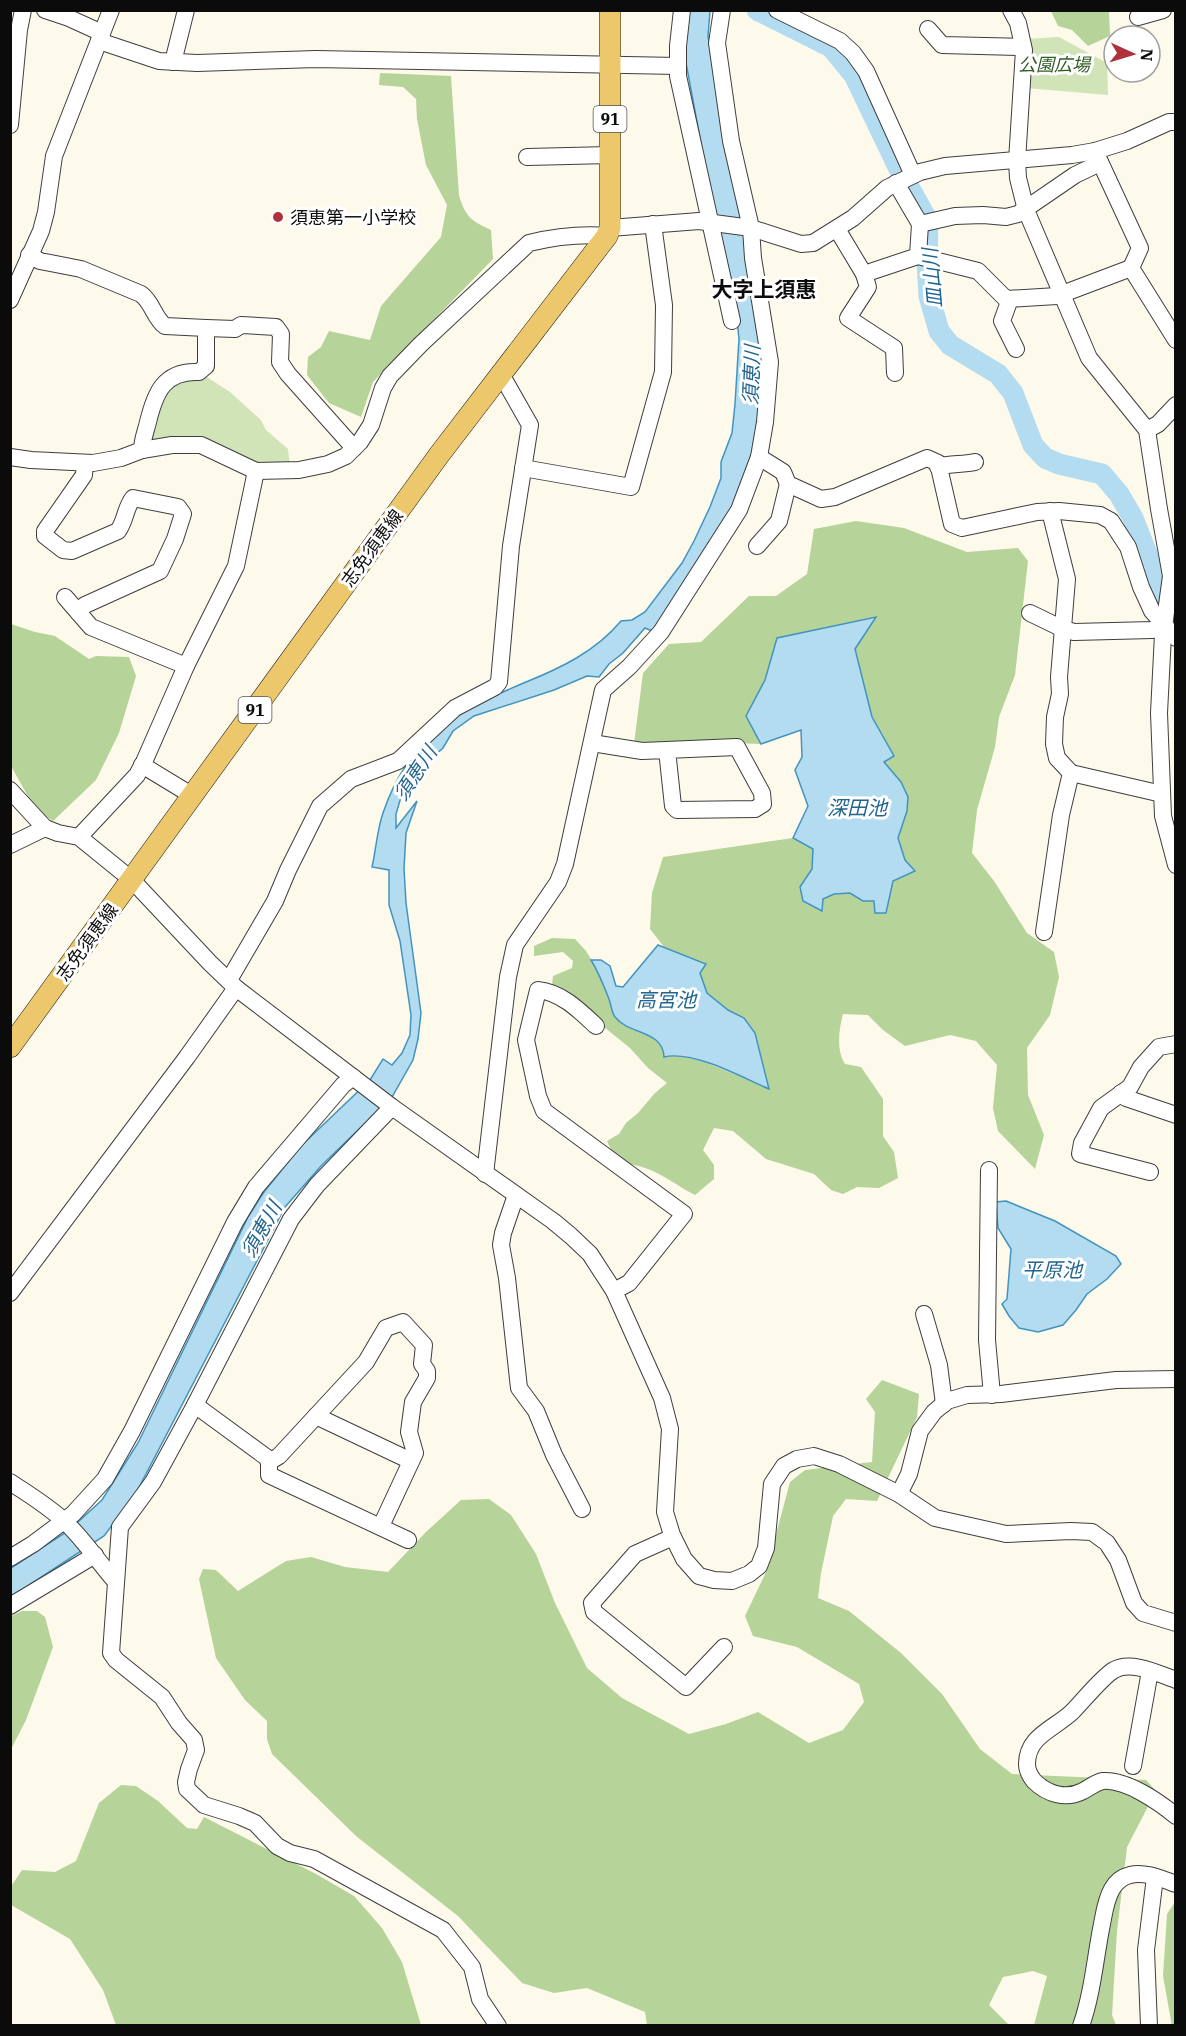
<svg xmlns="http://www.w3.org/2000/svg" width="1186" height="2036" font-family="'IBM Plex Serif','Noto Sans JP',serif">
  <style>
    .green { fill: #d1e4b8 }
    .forest { fill: #b6d399 }
    .water { fill: #b4dcf0; stroke: #4294c0; stroke-width: 1.5 }
    .lines { fill: none; stroke-linecap: round; stroke-linejoin: round }
    .river { stroke: #b4dcf0; stroke-width: 21 }
    .minor-casing { stroke: #3e3e3e; stroke-width: 18 }
    .major-casing { stroke: #1c1c1c; stroke-width: 22 }
    .minor { stroke: #fff; stroke-width: 16 }
    .major { stroke: #ecc76c; stroke-width: 21 }
    .poi-dot { fill: #ae313c; stroke: #fff; stroke-width: 2 }
    .labels { text-anchor: middle; dominant-baseline: central; stroke-width: 6; stroke-linejoin: round; paint-order: stroke }
    .shield { fill: #fff; stroke: #545454; stroke-width: 1.5 }
    .shield-label { font-size: 16px; font-weight: bold; fill: #0b0b0b }
    .park-label { font-size: 18px; font-style: italic; fill: #315c22; stroke: #fff }
    .poi-label { font-size: 18px; fill: #0b0b0b; stroke: #fff; text-anchor: start }
    .street-label { font-size: 18px; fill: #0b0b0b; stroke: #fff }
    .water-label { font-size: 20px; font-style: italic; fill: #216590; stroke: #fff }
    .quarter-label { font-size: 21px; font-weight: bold; fill: #0b0b0b; stroke: #fff }
  </style>
  <rect width="100%" height="100%" fill="#fdf9eb"/>
  <g class="green">
    <polygon points="1059,37 1107,63 1108,95 1026,88 1027,39"/>
    <polygon points="202,374 230,392 261,420 266,430 288,449 290,467 260,467 205,439 153,444 147,440 168,386"/>
  </g>
  <g class="forest">
    <polygon points="1051,11 1109,11 1110,36 1088,46 1072,30 1058,26"/>
    <path d="M380,73L451,76L459,196C466,217 471,221 491,230L493,259L373,382L361,417L329,403L307,375L308,357L321,347L329,331L370,340L381,306L441,237L447,205L426,165L417,119L416,99L403,87L379,85Z"/>
    <path d="M856,521L904,528L967,552L1018,548L1028,561L1015,675L999,717L995,747L977,810L972,853L994,881L1027,933L1054,952L1059,977L1050,1015L1027,1048L1028,1095L1044,1135L1035,1169L998,1131L993,1108L997,1065L976,1041L950,1035L905,1046L883,1030L868,1015L843,1014C839,1029 836,1050 845,1064L861,1067L883,1099V1136L894,1152L898,1178L879,1188L857,1187L843,1194L831,1190L814,1174L766,1159L733,1131L714,1128L703,1150L714,1165V1179L695,1195C679,1187 664,1175 648,1169C624,1160 619,1169 607,1141L619,1134L626,1123L638,1113L655,1093L667,1083L648,1068L630,1048L552,985L553,976L572,968L573,961L563,952L534,956V946L552,938L575,939L586,951L599,972L615,1017L627,1027L654,1038L664,1050L671,1055L692,1057L769,1088L755,1033L744,1018L728,1010L707,993L700,973L706,964L664,947L650,929L652,893L663,857L793,838L813,849L812,869L800,887L821,910L822,899L834,894L851,892L863,901L889,896L893,881L905,860L898,838L907,811L901,782L884,762L893,756L872,717L855,648L777,639L765,680L746,716L761,744L735,743L634,744L643,673L669,644L701,642L749,596H776L807,574L814,529Z"/>
    <polygon points="11,624 35,632 55,636 89,659 96,656 129,657 136,676 119,733 96,780 53,821 35,809 11,766"/>
    <polygon points="882,1380 919,1394 917,1417 877,1501 846,1499 833,1516 821,1573 818,1598 849,1611 901,1653 942,1694 980,1749 1012,1774 1146,1780 1156,1791 1127,1847 1117,1931 1112,2015 1116,2025 1034,2025 1047,1976 1033,1971 1003,1977 989,2005 1010,2026 647,2025 645,2012 587,1988 554,1993 522,1983 458,1916 356,1836 272,1754 267,1739 267,1721 245,1700 216,1658 199,1579 203,1569 216,1570 238,1591 286,1561 311,1557 345,1567 388,1572 426,1532 461,1500 489,1499 511,1515 536,1554 555,1603 587,1668 622,1698 689,1734 726,1724 758,1712 809,1743 843,1730 864,1702 859,1684 797,1647 753,1636 745,1616 766,1572 790,1482 805,1470 872,1462 875,1412 866,1399"/>
    <polygon points="22,1611 37,1611 45,1617 53,1647 26,1720 11,1749 11,1616"/>
    <polygon points="121,1785 136,1786 158,1801 187,1828 197,1829 204,1817 316,1874 354,1896 382,1928 402,1962 421,2025 116,2025 103,1990 70,1939 11,1905 10,1888 22,1870 55,1872 76,1861 99,1803"/>
    <polygon points="1175,1902 1176,2025 1172,2026 1163,1976 1167,1914"/>
  </g>
  <g class="water">
    <path d="M686,11H710L708,36L712,62L767,361L752,457L732,510L672,605L652,631L645,628L623,653L609,664L599,677L587,676L554,690L474,716L453,731L443,748L425,764L401,797L396,814V828L417,801L406,833L404,869L406,903L421,1013L418,1039L413,1060L392,1097L321,1166L285,1207L135,1495L104,1536L11,1597V1568L68,1531L102,1500L138,1443L248,1217L264,1192L301,1146L370,1080L383,1059L392,1065L402,1053L410,1035L411,1015L400,941L389,905V870L372,867C376,850 377,830 383,813C408,738 457,711 526,682C561,668 596,651 621,621L632,620L645,612L682,563L694,541L710,507L721,478V462L732,433L735,404L739,339L734,291L715,218L686,63Z"/>
    <polygon points="876,617 855,649 872,717 894,756 884,762 901,782 908,797 907,811 898,838 905,860 915,871 893,881 886,913 875,913 874,901 863,901 850,893 834,894 823,899 822,911 803,901 800,887 812,869 813,849 793,838 808,806 795,770 802,757 801,730 761,744 746,716 765,680 777,638"/>
    <path d="M658,945L706,964L700,973L707,993L728,1010L744,1018L755,1033L769,1089C741,1077 693,1050 664,1057C663,1030 629,1035 615,1017C612,1013 611,1005 609,999C604,986 599,973 591,960H601L610,966L616,986L623,987Z"/>
    <polygon points="1006,1201 1055,1221 1116,1256 1121,1264 1107,1279 1087,1294 1076,1310 1063,1325 1038,1332 1019,1328 1009,1316 1002,1304 1007,1299 1011,1249 998,1228 996,1202"/>
  </g>
  <g class="lines">
    <polyline class="river" points="757,10 831,47 854,75 898,167 928,221 927,262 929,296 939,331 950,345 998,374 1013,393 1033,445 1045,458 1059,464 1102,474 1119,494 1133,518 1150,561 1157,597 1176,615"/>
    <defs>
      <g id="minor">
        <polyline points="45,10 69,18 102,33"/>
        <polyline points="682,10 678,46 678,76 732,321"/>
        <polyline points="777,10 840,41 853,53 866,71 913,175"/>
        <polyline points="1011,10 1018,23 1024,50 1017,161 1018,178 1026,210 1089,358 1147,430 1159,509 1171,576 1163,634 1159,713 1163,816 1176,865"/>
        <polyline points="1138,17 1163,10"/>
        <polyline points="928,29 942,45 1023,47"/>
        <polyline points="99,41 159,61 197,63 316,59 678,66"/>
        <polyline points="173,62 186,10"/>
        <polyline points="10,125 19,30 23,10"/>
        <polyline points="1095,151 1140,248 1131,268 1176,340"/>
        <polyline points="527,157 610,155"/>
        <polyline points="920,224 955,216 983,215 1006,217 1018,214 1075,175 1100,163"/>
        <polyline points="610,228 699,221 751,228 801,244 813,243 853,218 887,188 920,172 945,166 1072,155 1095,151 1127,141 1169,122 1176,122"/>
        <polyline points="837,229 864,274 918,256 920,224 896,183"/>
        <path d="M29,255L40,261L81,269L141,294C153,303 154,318 165,326L206,328V366L199,372C164,370 155,393 148,422C146,431 142,440 142,450"/>
        <polyline points="918,256 978,271 1006,299 1057,296 1131,268"/>
        <polyline points="864,274 868,287 848,318 894,348 895,373"/>
        <polyline points="1010,299 1002,321 1016,349"/>
        <polyline points="10,300 41,231 46,212 54,156 111,10"/>
        <polyline points="206,328 235,329 241,325 276,327 281,334 280,362 288,374 354,448"/>
        <polyline points="1147,430 1158,424 1176,405"/>
        <path d="M10,457L31,460L93,463L121,458L142,450L172,445H201L256,471L299,470L328,464L346,456L360,442L371,425L383,388L390,376L421,344L529,243C554,237 581,234 607,236"/>
        <polyline points="759,457 783,472 788,484 821,499 835,497 927,458 938,463 952,524 962,528 1037,512 1059,511 1100,515 1111,521 1128,547 1141,587 1152,611 1176,638"/>
        <path d="M938,467C950,463 962,465 975,462"/>
        <polyline points="523,468 631,487 663,372 664,305 653,224"/>
        <polyline points="1050,511 1067,579 1059,677 1060,694 1055,717 1054,744 1057,758 1071,773 1162,794"/>
        <polyline points="757,546 779,521 788,484"/>
        <polyline points="65,597 91,627 186,666"/>
        <path d="M78,612L85,605L160,571L175,539L183,514L178,507L133,498C125,508 126,520 118,531L72,551L63,550L45,536V531L84,475L85,463"/>
        <polyline points="1030,613 1063,629 1074,632 1152,630 1165,625"/>
        <polyline points="592,743 642,751 737,747 762,793 763,804 755,809 677,810 673,806 667,750"/>
        <polyline points="142,765 193,796"/>
        <polyline points="10,790 45,828"/>
        <polyline points="79,837 137,775 144,762 186,666 236,566 256,471"/>
        <polyline points="10,845 45,828 58,833 79,837 132,880 210,963 236,988 392,1107 553,1221 571,1236 590,1254 614,1291 662,1398 670,1429 665,1512 672,1535 684,1559 699,1576 714,1580 732,1581 749,1574 759,1566 766,1548 772,1484 784,1466 797,1459 814,1456 839,1464 899,1494 935,1518 1006,1534 1071,1531 1092,1532 1107,1543 1118,1560 1134,1603 1143,1613 1176,1623"/>
        <polyline points="1044,932 1061,815 1071,773"/>
        <polyline points="229,980 275,901 288,870 320,806 351,779 398,761 455,708 495,687 499,682 511,546 530,425 501,374"/>
        <path d="M596,1026C580,1011 561,992 538,990L526,1040L538,1096L544,1111L684,1214L629,1283L614,1291"/>
        <polyline points="1121,1093 1126,1098 1176,1115"/>
        <polyline points="392,1107 317,1185 291,1219 195,1405 153,1482 120,1527 111,1653 116,1660 162,1697 179,1723 194,1740 196,1750 189,1769 186,1782 187,1789 204,1805 239,1816 255,1823 277,1846 290,1853 314,1859 443,1930 472,1967 480,1999 498,2026"/>
        <polyline points="989,1170 987,1340 992,1395"/>
        <polyline points="1150,1172 1080,1154 1082,1143 1101,1108 1130,1087 1141,1067 1159,1047 1176,1044"/>
        <polyline points="485,1174 508,977 515,945 558,882 565,864 603,690 629,667 661,632 739,510 759,457 765,422 770,362 753,258 751,228 731,141 717,43 722,10"/>
        <polyline points="516,1195 503,1233 501,1245 507,1278 519,1388 536,1411 554,1455 582,1509"/>
        <polyline points="10,1293 187,1057 236,988"/>
        <polyline points="924,1314 939,1365 944,1404"/>
        <polyline points="195,1405 266,1457 269,1462 279,1456 366,1362 386,1328 403,1322 424,1345 422,1364 427,1371 427,1378 413,1402 409,1432 415,1453 381,1526"/>
        <polyline points="316,1416 411,1461"/>
        <polyline points="269,1462 269,1475 408,1540"/>
        <path d="M10,1482C28,1494 48,1506 64,1521C84,1539 98,1562 116,1582"/>
        <polyline points="899,1494 909,1474 920,1431 934,1412 947,1401 967,1395 1001,1394 1116,1380 1176,1379"/>
        <polyline points="673,1537 635,1554 592,1603 594,1612 686,1687 724,1647"/>
        <polyline points="10,1558 33,1544 73,1514 105,1479 132,1431 235,1222 256,1187 343,1085 353,1077"/>
        <polyline points="10,1606 95,1555"/>
        <path d="M1176,1680C1159,1674 1131,1660 1114,1670C1103,1676 1082,1702 1072,1712C1054,1729 1027,1736 1027,1764C1027,1770 1030,1776 1034,1781C1047,1794 1066,1800 1083,1791C1089,1788 1096,1782 1103,1781C1126,1779 1159,1802 1176,1816"/>
        <polyline points="1133,1766 1150,1671"/>
        <path d="M1081,2026C1092,1995 1095,1961 1101,1929C1104,1915 1105,1901 1112,1889C1116,1882 1122,1877 1130,1875C1145,1871 1162,1879 1176,1884"/>
        <polyline points="1149,2026 1146,1950 1155,1877"/>
      </g>
      <polyline id="major" points="10,1047 439,455 607,236 610,228 610,10"/>
    </defs>
    <use href="#minor" class="minor-casing"/>
    <use href="#major" class="major-casing"/>
    <use href="#minor" class="minor"/>
    <use href="#major" class="major"/>
  </g>
  <circle class="poi-dot" cx="278" cy="217" r="6"/>
  <g class="labels">
    <g class="shield">
      <rect x="593.5" y="106" width="33" height="26" rx="4.5"/>
      <rect x="238.5" y="697" width="33" height="26" rx="4.5"/>
    </g>
    <g class="shield-label">
      <text x="610" y="119">91</text>
      <text x="255" y="710">91</text>
    </g>
    <g class="park-label">
      <text x="1054" y="64">公園広場</text>
    </g>
    <g class="poi-label">
      <text x="290" y="217">須恵第一小学校</text>
    </g>
    <g class="street-label">
      <text transform="translate(372 548) rotate(-54)">志免須恵線</text>
      <text transform="translate(87 942) rotate(-54)">志免須恵線</text>
    </g>
    <g class="water-label">
      <text transform="translate(932 278) rotate(-95)">皿山川</text>
      <text transform="translate(751 375) rotate(-88)">須恵川</text>
      <text transform="translate(415 773) rotate(-57)">須恵川</text>
      <text x="857" y="807">深田池</text>
      <text x="666" y="999">高宮池</text>
      <text transform="translate(261 1229) rotate(-61)">須恵川</text>
      <text x="1052" y="1269">平原池</text>
    </g>
    <g class="quarter-label">
      <text x="764" y="289">大字上須惠</text>
    </g>
  </g>
  <rect width="1186" height="2036" fill="none" stroke="#0b0b0b" stroke-width="24"/>
  <g transform="translate(1132 54) rotate(94)"><circle r="28" fill="#ffffff" stroke="#9d9d9d" stroke-width="1.5"/>
  <path d="M0-4.5L10 22L0 15L-10 22Z" fill="#ae313c"/>
  <text y="-9" font-size="16" font-weight="bold" text-anchor="middle" fill="#0b0b0b">N</text>
  </g>
</svg>
